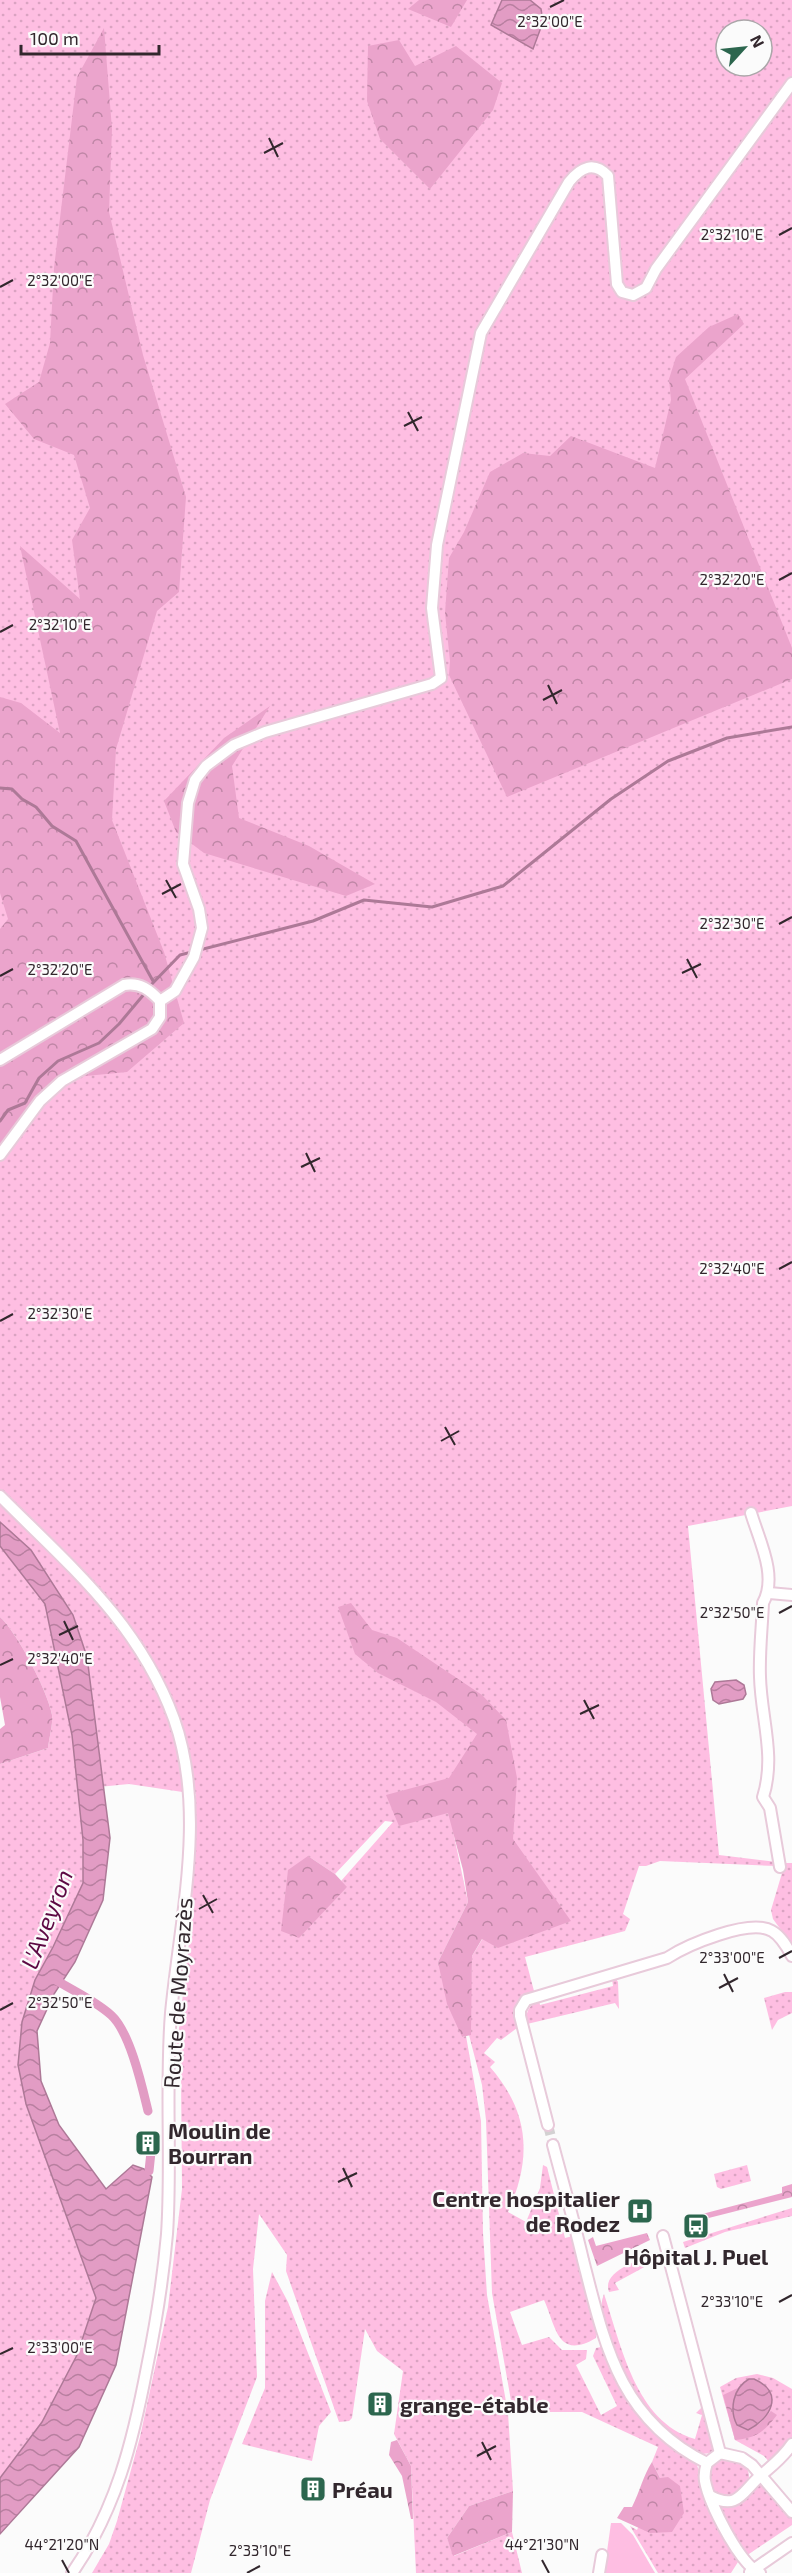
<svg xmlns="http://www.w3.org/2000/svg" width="792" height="2573" font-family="'Exo 2',sans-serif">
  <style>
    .grass { fill: url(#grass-dots); fill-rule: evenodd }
    .forest { fill: url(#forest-crowns) }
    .green { fill: #febee2 }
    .water { fill: url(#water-waves); stroke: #ad7997; stroke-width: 1.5 }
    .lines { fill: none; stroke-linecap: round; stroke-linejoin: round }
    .stream { stroke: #ad7997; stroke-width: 3 }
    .canal { stroke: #e29cc4; stroke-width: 9 }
    .minor-tunnel { stroke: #d3d1d2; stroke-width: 10; stroke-dasharray: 10 5; stroke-linecap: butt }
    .minor-casing { stroke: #e8cada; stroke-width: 14 }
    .minor { stroke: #fff; stroke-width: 10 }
    .ticks { fill: none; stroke: #32272d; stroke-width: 2 }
    .labels { text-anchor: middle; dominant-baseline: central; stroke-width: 4.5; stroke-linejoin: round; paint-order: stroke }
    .street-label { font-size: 22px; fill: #32272d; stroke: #fbfbfb }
    .poi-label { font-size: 22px; font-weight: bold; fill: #32272d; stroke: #fbfbfb; text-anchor: start }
    .water-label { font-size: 24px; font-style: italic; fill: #5d0944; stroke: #fbfbfb }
    .ticks-label { font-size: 15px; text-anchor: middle; fill: #32272d; stroke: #fbfbfb; stroke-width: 4.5; stroke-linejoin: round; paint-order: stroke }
  </style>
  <defs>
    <pattern id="grass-dots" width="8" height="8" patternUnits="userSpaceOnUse" patternTransform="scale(1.5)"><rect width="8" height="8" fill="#febee2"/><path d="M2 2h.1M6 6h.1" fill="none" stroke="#daa3c2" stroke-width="1.8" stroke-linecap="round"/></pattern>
    <pattern id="forest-crowns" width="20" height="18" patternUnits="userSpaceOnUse" patternTransform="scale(1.5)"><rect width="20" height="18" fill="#eba4cc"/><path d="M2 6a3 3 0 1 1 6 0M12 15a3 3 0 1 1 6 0" fill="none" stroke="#bf86a6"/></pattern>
    <pattern id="water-waves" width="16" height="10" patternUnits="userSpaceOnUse" patternTransform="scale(1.5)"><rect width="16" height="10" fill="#e29cc4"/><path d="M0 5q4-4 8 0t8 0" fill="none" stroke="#b87fa0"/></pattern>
  </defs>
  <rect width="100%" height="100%" fill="#fbfbfb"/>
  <g class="grass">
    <path d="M0,0H792V1506L688,1526L719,1855L777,1862L776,1866L660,1861L646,1866H639L623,1914L630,1919L625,1931L525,1957L534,1991C516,1998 512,2009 517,2028L501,2040L497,2038L484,2053L495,2062L490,2067C530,2113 532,2158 508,2212L526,2222L540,2188L543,2165L547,2167L565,2238L573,2236L597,2329L596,2338C557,2361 556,2326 544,2300L510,2312L522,2345L549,2337L562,2350H587L586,2359L576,2365L601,2415L617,2406L593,2356L596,2348L601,2347L632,2407L650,2429L697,2465L713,2513L738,2562L731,2573H658L630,2526L637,2530L660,2478L652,2462L658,2447L582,2412H513L492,2293L486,2120L482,2085L469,2035L472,1956L483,1938L453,1831L468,1902L438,1962L462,2037L466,2036L481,2121L483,2233L487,2295L508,2413L513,2491L469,2506L447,2538L454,2556L512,2532L522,2573H416L411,2466L394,2434L403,2371L377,2351L365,2329L352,2418L349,2421L339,2422L286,2271L287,2255L259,2214L253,2269L257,2377L210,2500L191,2573H92L109,2544L117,2521L140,2437L168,2307L182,2189L181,2072L177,2045L191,1925L196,1794L129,1784L78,1789L83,1840V1883L53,1947L35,1980L26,2104L96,2298L77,2355L42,2422L0,2478V1764L48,1748C49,1738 53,1725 52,1715C48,1692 17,1632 0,1617ZM726,30H762V66H726ZM385,1821L393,1822L341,1881L347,1888L308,1856L335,1874Z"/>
    <polygon points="785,1863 792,1863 792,1945 773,1919 771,1910"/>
    <path d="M612,1979H616L618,1982L619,2009L615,2003L527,2024C525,2014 528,2005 539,2000L540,2005L613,1986Z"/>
    <polygon points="785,1992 792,1992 792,2013 778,2020 772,2030 764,1998"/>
    <polygon points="747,2165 751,2181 721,2189 717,2187 714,2174"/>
    <polygon points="792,2208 792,2216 725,2232 685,2248 683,2242"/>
    <path d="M657,2252L663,2254V2265L659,2259L615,2283L619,2290L609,2292C601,2270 642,2260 657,2252Z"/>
    <polygon points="272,2272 288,2302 331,2412 319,2426 312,2461 242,2444 265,2388 265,2301"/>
    <path d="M604,2294C621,2344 635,2422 695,2439L702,2415L696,2413L703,2406L714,2449L710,2453C699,2456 693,2450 685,2445C641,2417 624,2381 609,2334C604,2320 598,2308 604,2294Z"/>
    <polygon points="757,2374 773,2378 792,2389 792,2438 770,2463 764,2456 735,2440 720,2387 736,2378"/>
    <circle cx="729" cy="2477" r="20"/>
    <polygon points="762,2482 792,2518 792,2525 746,2556 719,2505 745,2498"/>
  </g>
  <g class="forest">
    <polygon points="419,0 467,0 451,27 408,9"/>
    <polygon points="104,28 112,129 109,212 143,355 186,497 179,592 157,611 116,749 112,820 164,952 184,1023 127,1072 55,1079 0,1149 0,929 8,919 0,893 0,697 21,703 60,733 20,546 80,599 72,540 90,508 74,455 34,439 5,404 39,382 50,343 54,268 77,77"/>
    <polygon points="399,40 415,66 456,46 502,83 493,110 430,189 380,139 367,101 368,46"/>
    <polygon points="738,314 744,324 685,379 792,648 792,679 507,797 449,675 450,661 445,613 449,558 464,532 490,472 523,453 550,456 571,436 655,468 671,400 669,379 676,357 709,327"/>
    <polygon points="270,706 232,766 239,818 309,846 375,884 346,896 204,853 176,832 164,801 224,738"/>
    <polygon points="351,1603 372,1630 397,1638 482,1695 506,1720 517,1778 513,1839 571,1921 498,1948 482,1939 472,1956 471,2035 462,2037 447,2004 438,1962 468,1902 463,1870 448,1813 399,1826 386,1795 449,1778 477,1734 436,1702 378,1673 355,1654 338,1607"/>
    <path d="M0,1617C17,1632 48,1692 52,1715C53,1725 49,1738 48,1748L0,1764V1729L5,1725L0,1697Z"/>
    <polygon points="308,1856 335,1874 347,1887 299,1938 281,1931 288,1870"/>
    <polygon points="792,2184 792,2197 685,2224 687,2218 782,2193 782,2187"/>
    <polygon points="647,2233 650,2240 597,2266 588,2240 593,2237 596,2246"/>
    <path d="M740,2387C730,2404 728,2422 748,2430L760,2423L771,2411L777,2415C764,2432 756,2438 735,2440L723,2395Z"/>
    <polygon points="397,2440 411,2466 413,2519 411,2519 402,2476 389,2455 391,2442"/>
    <path d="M652,2462L660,2478L668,2477L680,2486L684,2513L672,2532L650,2533L617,2518L624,2507H632C640,2491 643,2476 652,2462Z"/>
    <polygon points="513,2491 512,2532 453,2556 447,2538 469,2506"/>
  </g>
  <polygon class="green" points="611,2523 621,2523 633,2535 655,2573 604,2573"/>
  <g class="water">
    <polygon points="502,0 530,0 541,9 543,22 533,49 491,25"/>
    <polygon points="0,1522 31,1550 73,1615 87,1657 110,1838 103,1900 75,1962 54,1994 37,2031 41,2081 59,2125 106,2189 133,2165 144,2169 152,2177 116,2365 79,2447 0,2534 0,2478 42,2422 77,2355 96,2298 26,2104 18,2065 22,2022 35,1980 53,1947 83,1883 83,1840 72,1735 45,1604 0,1546"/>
    <polygon points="736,1680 744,1685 746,1694 743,1699 719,1704 713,1700 711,1689 715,1682"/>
    <path d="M749,2379H754C785,2393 771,2418 748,2430L737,2425C729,2410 733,2388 749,2379Z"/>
  </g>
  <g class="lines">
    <g class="stream">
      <polyline points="0,788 12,789 22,799 36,807 52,826 76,841 153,981"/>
      <polyline points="149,987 180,955 313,921 364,900 432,907 503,886 611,799 668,761 727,738 792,727"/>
      <polyline points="0,1121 8,1110 25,1103 39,1078 58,1061 99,1043 119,1024 145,993"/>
    </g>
    <g class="canal">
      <path d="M51,1977C71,1990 93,1999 111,2015C130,2032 142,2086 148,2111"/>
      <polyline points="149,2171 151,2152"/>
    </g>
    <polyline class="minor-tunnel" points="548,2125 553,2145"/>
    <defs>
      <g id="minor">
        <path d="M160,1001L175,991L194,957L202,928L199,909L183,864L188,803L195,780L206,766L234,745L265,732L432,684L441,678L432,608L437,545L481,333L569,182C581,167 594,161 608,176L617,284L622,292L633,295L646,288L656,269L792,83"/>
        <path d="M0,1060L124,985C140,982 150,990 160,1001V1017L152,1029L62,1081L40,1101L0,1155"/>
        <path d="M0,1496C70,1566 139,1623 174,1719C207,1812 180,1918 171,2013C165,2087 172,2161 167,2234C163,2279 156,2323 147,2367C133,2441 116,2510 72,2573"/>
        <path d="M751,1513C759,1540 778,1576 763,1603C762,1628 759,1653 760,1677C761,1718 776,1756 763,1797L770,1808L780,1867"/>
        <polyline points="769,1593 792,1595"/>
        <path d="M548,2125L520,2016V2010L526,2000L667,1958C687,1945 750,1918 772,1931C781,1936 787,1947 792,1956"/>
        <path d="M553,2145C563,2183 574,2221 583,2260C605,2346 620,2420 707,2463"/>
        <polyline points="663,2236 720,2453"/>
        <path d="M710,2496C737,2510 741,2494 758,2478C770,2467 782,2459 792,2444"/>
        <polyline points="750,2572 792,2543"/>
        <polyline points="599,2573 602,2555"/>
        <path d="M760,2573C740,2565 709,2503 705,2481C704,2475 705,2469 707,2463L720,2453L742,2458L752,2465L792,2512"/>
      </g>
    </defs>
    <use href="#minor" class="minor-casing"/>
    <use href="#minor" class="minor"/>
  </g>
  <path class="ticks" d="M550,7L564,0M269,138L278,157M264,153L283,143M779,235L792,228M0,287L13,280M408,412L418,431M404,426L422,417M779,580L792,573M0,632L13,625M548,685L557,704M543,700L562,690M166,880L176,898M162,894L181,884M779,924L792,917M687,959L697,978M682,973L701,964M0,976L13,969M306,1153L315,1172M301,1167L320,1158M779,1269L792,1262M0,1321L13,1314M445,1427L455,1445M441,1441L459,1431M779,1613L792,1606M64,1621L73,1640M59,1635L78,1626M0,1665L13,1659M584,1700L594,1719M580,1714L599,1705M203,1895L213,1913M199,1909L217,1899M779,1958L792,1951M724,1974L733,1992M719,1988L738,1978M0,2010L13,2003M343,2168L352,2187M338,2182L357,2173M779,2302L792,2295M0,2354L13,2348M482,2442L491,2460M477,2456L496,2446M62,2560L69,2573M542,2560L549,2573M247,2573L260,2566"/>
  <defs>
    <symbol id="building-square" viewBox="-11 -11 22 22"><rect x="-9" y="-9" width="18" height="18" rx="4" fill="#2c664e" stroke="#fbfbfb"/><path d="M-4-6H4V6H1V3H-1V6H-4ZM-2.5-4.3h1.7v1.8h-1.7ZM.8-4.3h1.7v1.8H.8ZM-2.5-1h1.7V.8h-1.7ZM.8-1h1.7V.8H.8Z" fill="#fff"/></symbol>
    <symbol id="hospital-square" viewBox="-11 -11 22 22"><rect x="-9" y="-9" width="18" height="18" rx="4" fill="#2c664e" stroke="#fbfbfb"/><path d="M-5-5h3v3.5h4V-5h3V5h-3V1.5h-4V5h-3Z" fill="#fff"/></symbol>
    <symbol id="bus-square" viewBox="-11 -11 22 22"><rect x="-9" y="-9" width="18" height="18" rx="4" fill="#2c664e" stroke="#fbfbfb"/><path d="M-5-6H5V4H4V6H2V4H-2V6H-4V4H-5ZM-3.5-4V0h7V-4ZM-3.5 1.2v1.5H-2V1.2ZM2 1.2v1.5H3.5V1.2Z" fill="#fff"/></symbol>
  </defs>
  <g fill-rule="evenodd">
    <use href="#building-square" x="133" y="2128" width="30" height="30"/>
    <use href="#hospital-square" x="625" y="2196" width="30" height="30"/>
    <use href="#bus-square" x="681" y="2211" width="30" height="30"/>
    <use href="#building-square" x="365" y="2389" width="30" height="30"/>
    <use href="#building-square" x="298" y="2474" width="30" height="30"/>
  </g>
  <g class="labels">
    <g class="street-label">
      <text transform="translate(177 1993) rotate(-86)">Route de Moyrazès</text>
    </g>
    <g class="poi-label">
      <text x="168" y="2130">Moulin de<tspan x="168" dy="25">Bourran</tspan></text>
      <text x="620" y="2198" text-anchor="end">Centre hospitalier<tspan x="620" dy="25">de Rodez</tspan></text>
      <text x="696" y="2256" text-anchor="middle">Hôpital J. Puel</text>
      <text x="400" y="2404">grange-étable</text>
      <text x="332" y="2489">Préau</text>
    </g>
    <g class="water-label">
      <text transform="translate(46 1919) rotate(-69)">L'Aveyron</text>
    </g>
  </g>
  <g class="ticks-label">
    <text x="550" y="27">2°32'00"E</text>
    <text x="732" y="240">2°32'10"E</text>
    <text x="60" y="286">2°32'00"E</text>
    <text x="732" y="585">2°32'20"E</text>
    <text x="60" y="630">2°32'10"E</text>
    <text x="732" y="929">2°32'30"E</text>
    <text x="60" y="975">2°32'20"E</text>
    <text x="732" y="1274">2°32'40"E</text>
    <text x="60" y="1319">2°32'30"E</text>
    <text x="732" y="1618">2°32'50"E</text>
    <text x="60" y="1664">2°32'40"E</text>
    <text x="732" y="1963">2°33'00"E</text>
    <text x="60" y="2008">2°32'50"E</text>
    <text x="732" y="2307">2°33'10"E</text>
    <text x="60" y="2353">2°33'00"E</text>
    <text x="62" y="2550">44°21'20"N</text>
    <text x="542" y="2550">44°21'30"N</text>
    <text x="260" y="2556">2°33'10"E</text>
  </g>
  <g transform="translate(744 48) rotate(63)"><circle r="28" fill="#fbfbfb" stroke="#aba6a9" stroke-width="1.5"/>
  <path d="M0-4.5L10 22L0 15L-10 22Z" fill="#2c664e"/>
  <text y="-9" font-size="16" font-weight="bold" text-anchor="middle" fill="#32272d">N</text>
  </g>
  <path d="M21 45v9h138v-9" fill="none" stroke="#32272d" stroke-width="3"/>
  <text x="30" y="45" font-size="18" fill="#32272d" stroke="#fbfbfb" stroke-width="4.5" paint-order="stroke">100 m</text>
</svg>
